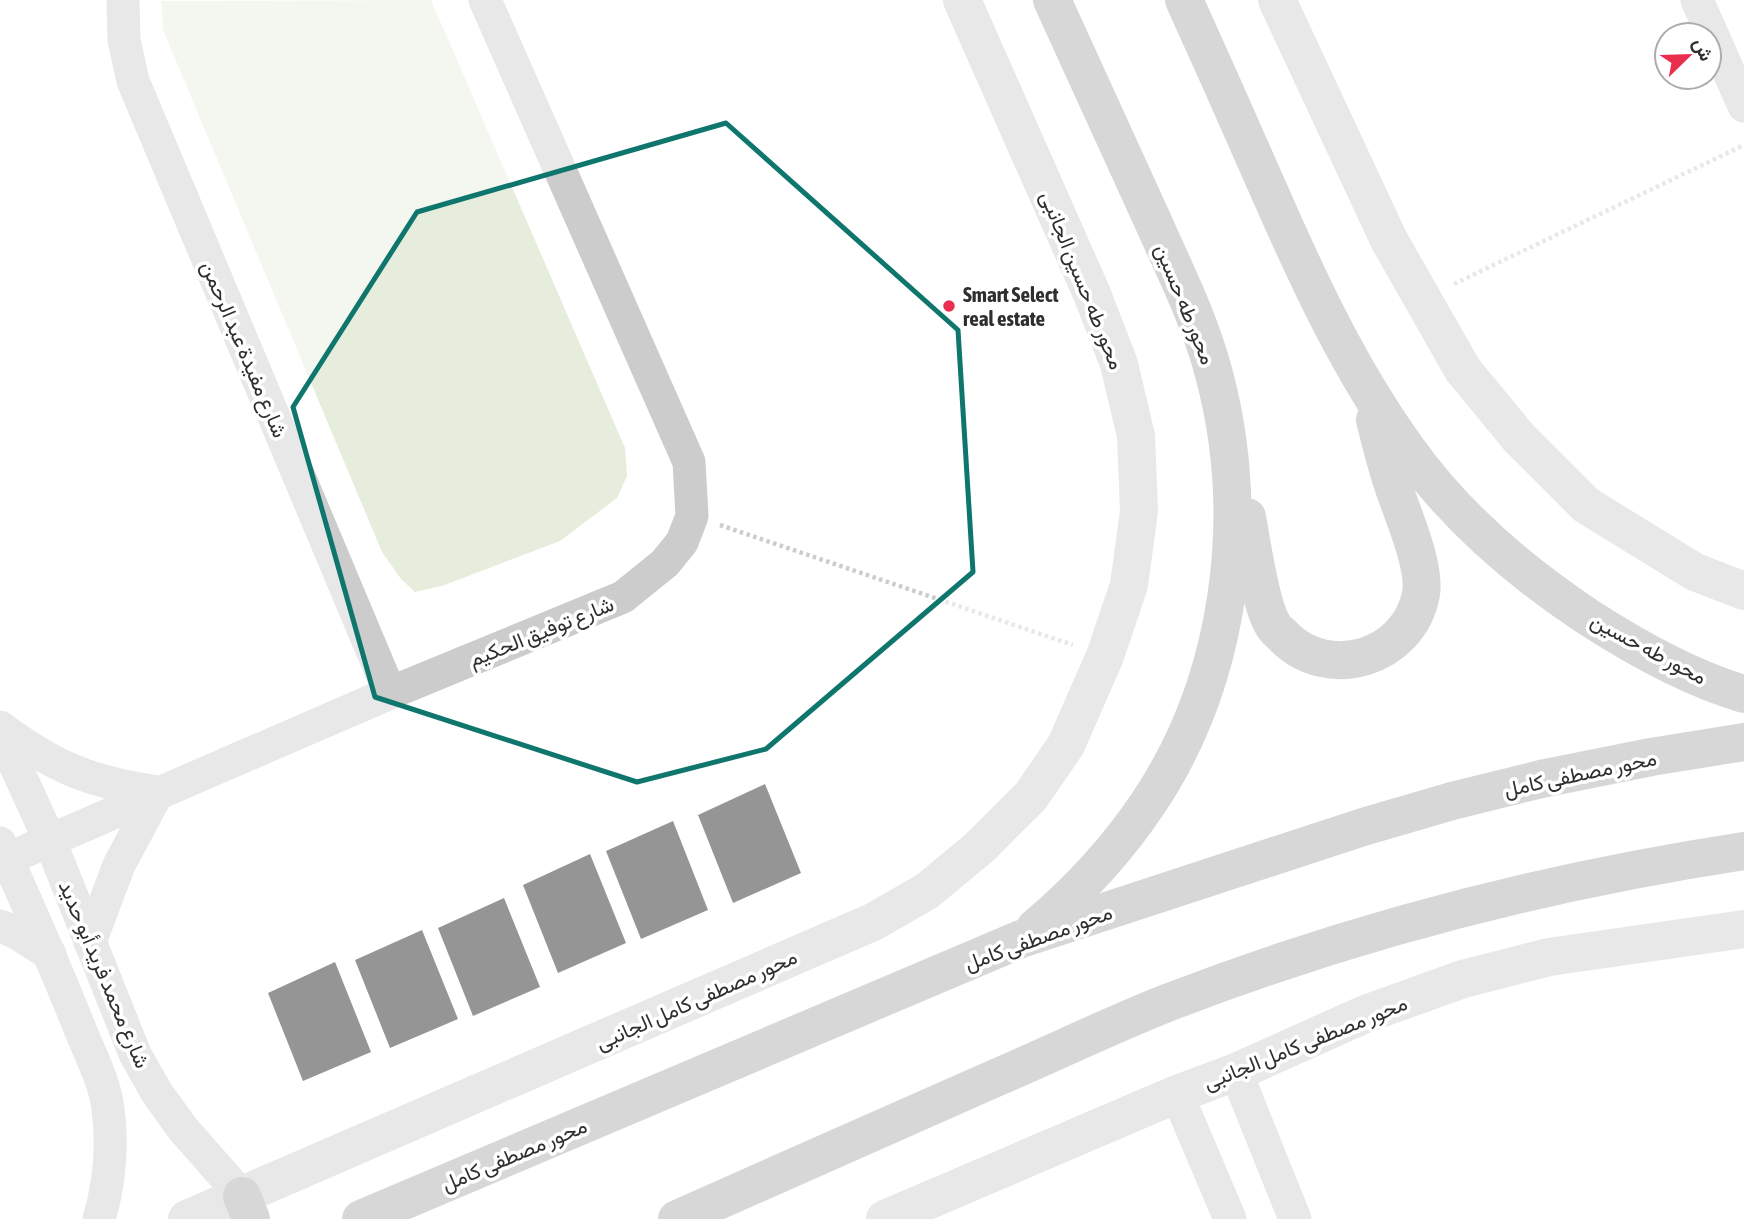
<svg xmlns="http://www.w3.org/2000/svg" width="1744" height="1219" font-family="'Asap Condensed',Vazirmatn,sans-serif">
  <style>
    .green { fill: #e7eddd }
    .building { fill: #161616 }
    .lines { fill: none; stroke-linecap: round; stroke-linejoin: round }
    .path { stroke: #ccc; stroke-width: 4.5; stroke-dasharray: 3.5 3.5; stroke-linecap: butt }
    .minor { stroke: #ccc; stroke-width: 33 }
    .tertiary { stroke: #ccc; stroke-width: 38 }
    .primary { stroke: #a7a7a7; stroke-width: 38 }
    .marked { fill: none; stroke: #0f766e; stroke-width: 5; stroke-linejoin: round }
    .poi-dot { fill: #ea2e4d; stroke: #fff; stroke-width: 2.5 }
    .labels { text-anchor: middle; dominant-baseline: central; stroke-width: 7; stroke-linejoin: round; paint-order: stroke }
    .street-label { font-size: 21px; fill: #2f2f2f; stroke: #fff }
    .poi-label { font-size: 21px; font-weight: bold; fill: #2f2f2f; stroke: #fff; text-anchor: start }
  </style>
  <rect width="100%" height="100%" fill="#fff"/>
  <polygon class="green" points="431,0 625,448 627,476 617,498 560,541 442,586 415,592 401,579 382,552 163,30 161,1"/>
  <g class="building">
    <polygon points="765,784 801,873 733,903 698,815"/>
    <polygon points="673,821 708,910 641,939 606,851"/>
    <polygon points="590,854 626,943 558,973 523,885"/>
    <polygon points="504,898 540,987 473,1016 438,928"/>
    <polygon points="422,930 458,1019 390,1048 355,960"/>
    <polygon points="335,962 371,1052 303,1081 268,993"/>
  </g>
  <g class="lines">
    <g class="path">
      <polyline points="1454,284 1744,145"/>
      <polyline points="720,525 1073,645"/>
    </g>
    <g class="minor">
      <polyline points="123,0 124,40 133,81 390,693"/>
      <polyline points="1697,0 1744,106"/>
      <path d="M0,727C55,768 90,782 158,792L119,865L90,942"/>
      <polyline points="0,732 50,841 135,1054 157,1093 183,1129 242,1196"/>
      <path d="M0,843C28,905 55,966 80,1029C90,1054 105,1082 108,1109C113,1147 110,1182 99,1219"/>
      <polyline points="0,862 390,693 623,597 665,563 682,542 692,516 689,462 485,0"/>
      <polyline points="0,926 15,932 50,954"/>
      <polyline points="1236,1072 1295,1219"/>
      <polyline points="1177,1094 1230,1219"/>
    </g>
    <g class="tertiary">
      <polyline points="1277,0 1389,240 1463,370 1519,438 1586,505 1695,572 1744,591"/>
      <polyline points="187,1219 873,922 927,891 980,847 1031,796 1066,745 1105,656 1129,585 1139,511 1136,436 1119,364 1092,294 962,0"/>
      <polyline points="885,1219 1177,1094 1236,1072 1363,1015 1463,979 1549,957 1744,929"/>
    </g>
    <g class="primary">
      <path d="M1184,0C1213,64 1242,129 1270,193C1309,282 1350,370 1407,449C1455,516 1520,572 1588,617C1636,648 1689,678 1744,694"/>
      <path d="M1247,517C1252,543 1260,605 1273,625C1275,630 1281,633 1284,637C1329,682 1409,658 1421,594C1426,565 1401,511 1392,482C1385,461 1380,440 1375,420"/>
      <path d="M1035,928C1079,891 1117,850 1149,802C1231,679 1252,516 1214,374C1200,320 1174,269 1151,217C1118,145 1085,72 1052,0"/>
      <polyline points="242,1196 251,1219"/>
      <polyline points="361,1219 1021,939 1363,827 1452,801 1541,779 1651,757 1744,742"/>
      <path d="M677,1219C785,1171 893,1124 1000,1076C1056,1052 1111,1025 1167,1003C1353,931 1547,881 1744,851"/>
    </g>
  </g>
  <path d="M0 0H1744V1219H0ZM726,123L958,330L973,572L766,749L637,782L375,697L293,407L417,212Z" fill="#fff" fill-opacity=".55" fill-rule="evenodd"/>
  <path class="marked" d="M726,123L958,330L973,572L766,749L637,782L375,697L293,407L417,212Z"/>
  <circle class="poi-dot" cx="949" cy="306" r="7"/>
  <g class="labels">
    <g class="street-label">
      <text transform="translate(1083 280) rotate(68)">محور طه حسين الجانبى</text>
      <text transform="translate(1186 304) rotate(68)">محور طه حسين</text>
      <text transform="translate(245 349) rotate(67)">شارع مفيدة عبد الرحمن</text>
      <text transform="translate(541 631) rotate(-22)">شارع توفيق الحكيم</text>
      <text transform="translate(1649 648) rotate(28)">محور طه حسين</text>
      <text transform="translate(1580 773) rotate(-12)">محور مصطفى كامل</text>
      <text transform="translate(1038 937) rotate(-20)">محور مصطفى كامل</text>
      <text transform="translate(105 974) rotate(67)">شارع محمد فريد أبو حديد</text>
      <text transform="translate(696 999) rotate(-24)">محور مصطفى كامل الجانبى</text>
      <text transform="translate(1305 1042) rotate(-22)">محور مصطفى كامل الجانبى</text>
      <text transform="translate(514 1154) rotate(-23)">محور مصطفى كامل</text>
    </g>
    <g class="poi-label">
      <text x="963" y="294">Smart Select<tspan x="963" dy="24">real estate</tspan></text>
    </g>
  </g>
  <g transform="translate(1688 56) rotate(67)"><circle r="33" fill="#ffffff" stroke="#acacac" stroke-width="2"/>
  <path d="M0-5L12 26L0 18L-12 26Z" fill="#ea2e4d"/>
  <text y="-10" font-size="19" font-weight="bold" text-anchor="middle" fill="#2f2f2f">ش</text>
  </g>
</svg>
